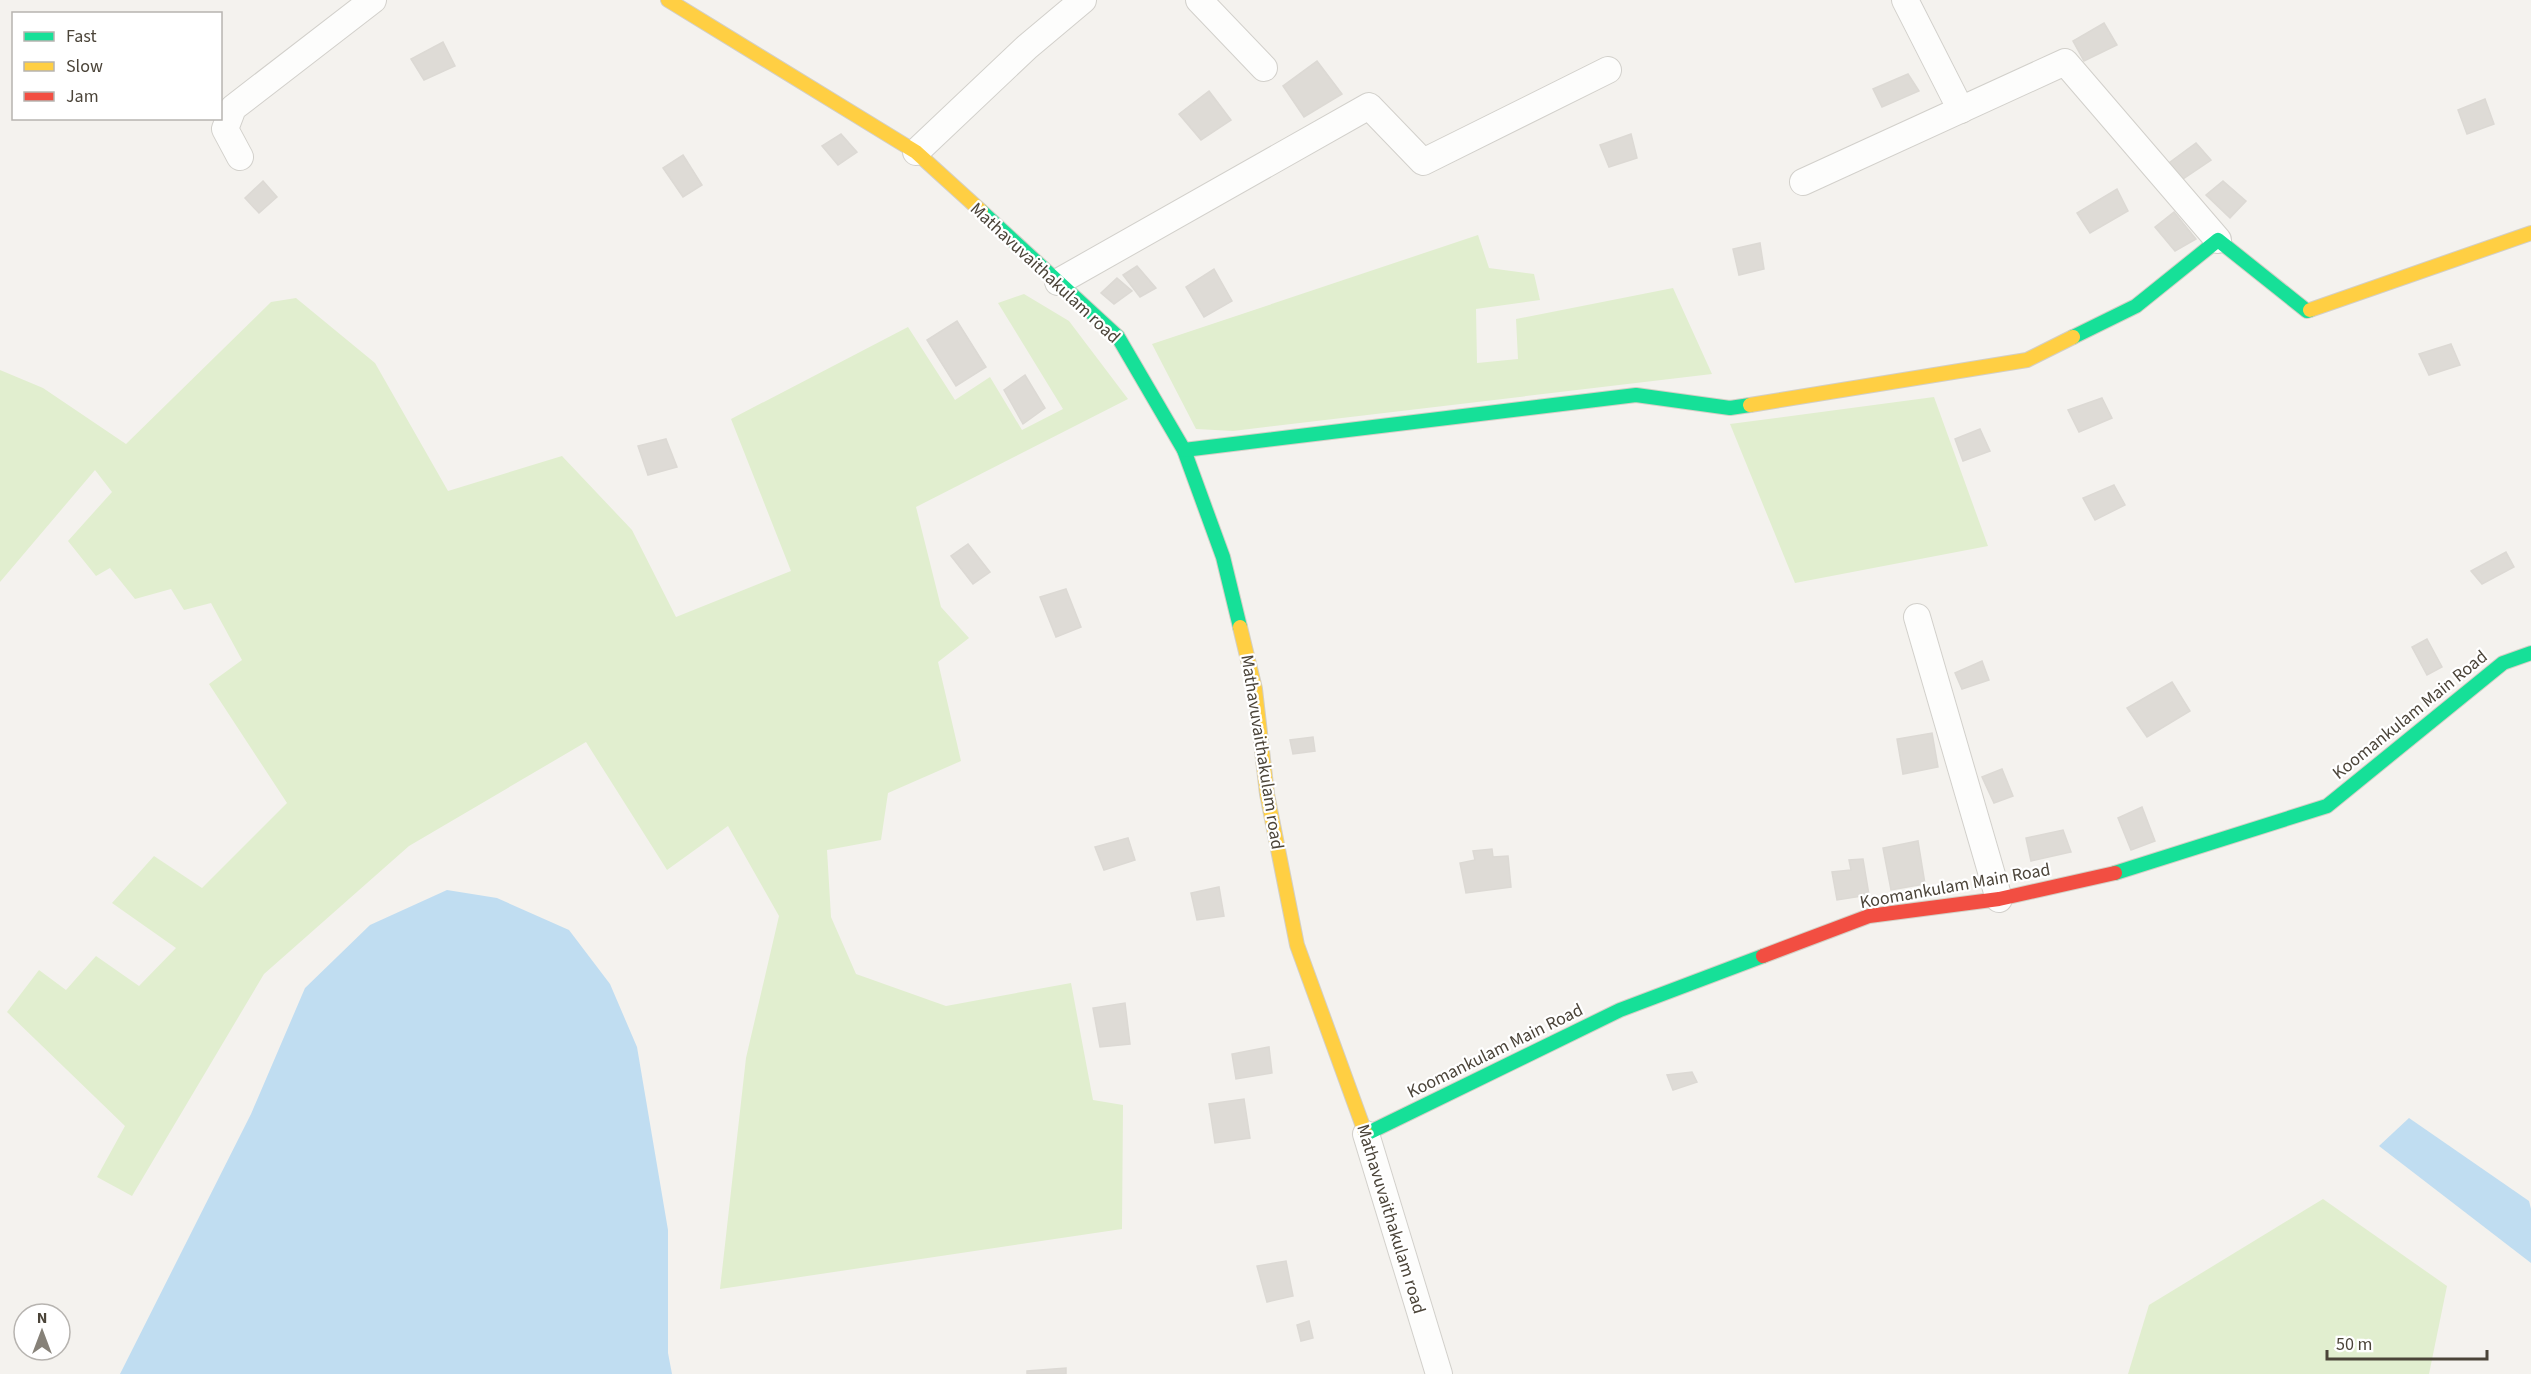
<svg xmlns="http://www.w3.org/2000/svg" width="2531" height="1374" font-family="'Source Sans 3',sans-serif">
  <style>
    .green { fill: #e1eecf }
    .water { fill: #c0ddf1 }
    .building { fill: #dedbd6; stroke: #dcd9d4; stroke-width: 1.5 }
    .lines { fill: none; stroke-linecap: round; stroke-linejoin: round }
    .street-casing { stroke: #d2d0cb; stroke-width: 28 }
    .fast-casing { stroke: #d3cfc5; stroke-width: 16 }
    .slow-casing { stroke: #d3cfc5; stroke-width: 16 }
    .jam-casing { stroke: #d3cfc5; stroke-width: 16 }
    .street { stroke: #fdfdfc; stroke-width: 26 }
    .fast { stroke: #16e098; stroke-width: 14 }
    .slow { stroke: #ffcf43; stroke-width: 14 }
    .jam { stroke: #f24e42; stroke-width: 14 }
    .labels { text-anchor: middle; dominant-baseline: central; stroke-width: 4.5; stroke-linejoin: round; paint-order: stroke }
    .street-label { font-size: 18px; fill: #4b4439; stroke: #fff }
  </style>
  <rect width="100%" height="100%" fill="#f4f2ee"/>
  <g class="green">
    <polygon points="1478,235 1489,268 1534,274 1540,300 1476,309 1477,363 1518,359 1516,319 1673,288 1712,374 1233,431 1196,429 1152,344"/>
    <polygon points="1024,294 1069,321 1128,399 916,507 941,607 969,638 938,662 961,761 888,793 881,840 827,850 831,917 856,974 946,1006 1071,983 1093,1100 1123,1105 1122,1229 720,1289 746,1058 779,916 728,826 667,870 586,742 409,846 264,974 132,1196 97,1177 125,1126 7,1012 39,970 66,990 96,956 139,986 176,948 112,903 154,856 202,888 287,803 209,684 242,660 211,603 184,610 171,589 135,599 110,568 96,576 68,541 112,492 95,470 0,582 0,370 43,388 126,444 271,302 296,298 375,363 448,491 562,456 632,530 676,617 791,571 731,419 908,327 955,400 990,377 1022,430 1063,409 998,303"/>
    <polygon points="1934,397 1988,546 1795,583 1730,424"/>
    <polygon points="2323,1199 2447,1286 2429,1374 2128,1374 2149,1305"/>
  </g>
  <g class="water">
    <polygon points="447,890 497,898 569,930 610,984 637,1047 668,1230 668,1353 672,1374 120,1374 251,1114 305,988 370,925"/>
    <polygon points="2409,1118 2529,1201 2531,1209 2531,1263 2379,1146"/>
  </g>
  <g class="building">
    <polygon points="2104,23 2117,45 2084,61 2073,41"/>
    <polygon points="443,42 455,66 424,80 411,59"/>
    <polygon points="1317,61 1342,94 1304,117 1283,86"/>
    <polygon points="1908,74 1919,91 1882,107 1873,89"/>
    <polygon points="1209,91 1231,120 1201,140 1179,114"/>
    <polygon points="2485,99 2494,124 2467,134 2458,110"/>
    <polygon points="841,134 857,152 838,165 822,146"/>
    <polygon points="1631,134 1637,158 1609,167 1600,145"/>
    <polygon points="2196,143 2211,160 2180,181 2166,165"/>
    <polygon points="683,155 702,185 683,197 663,168"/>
    <polygon points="263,181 277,197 259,213 245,198"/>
    <polygon points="2223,181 2246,201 2230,218 2206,195"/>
    <polygon points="2117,189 2128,211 2090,233 2077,213"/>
    <polygon points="2174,212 2196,239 2175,251 2155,227"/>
    <polygon points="1760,243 1764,269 1739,275 1733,249"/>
    <polygon points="1137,266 1156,288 1140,297 1123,275"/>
    <polygon points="1214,269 1232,301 1204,317 1186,287"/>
    <polygon points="1117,278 1132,291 1114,304 1101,293"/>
    <polygon points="957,321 986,367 956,386 927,340"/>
    <polygon points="2451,344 2460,365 2429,375 2419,354"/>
    <polygon points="1025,375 1045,408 1023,424 1004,390"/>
    <polygon points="2102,398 2112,418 2079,432 2068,410"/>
    <polygon points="1980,429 1990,451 1963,461 1955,439"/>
    <polygon points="666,439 677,467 648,475 638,446"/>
    <polygon points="2114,485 2125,505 2095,520 2083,498"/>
    <polygon points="968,544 990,572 973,584 951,556"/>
    <polygon points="2506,552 2514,567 2482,584 2471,571"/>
    <polygon points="1066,589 1081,627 1056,637 1040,597"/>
    <polygon points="2427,639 2442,667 2427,675 2412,647"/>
    <polygon points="1982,661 1989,680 1962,689 1955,673"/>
    <polygon points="2172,682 2190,711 2147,737 2127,708"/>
    <polygon points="1932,733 1938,767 1903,774 1897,739"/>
    <polygon points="1313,737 1315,751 1293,754 1290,740"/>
    <polygon points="2002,769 2013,796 1994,803 1982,777"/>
    <polygon points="2142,807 2155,841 2131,850 2118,818"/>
    <polygon points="2063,830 2071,852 2031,861 2026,838"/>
    <polygon points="1128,838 1135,860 1104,870 1095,847"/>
    <polygon points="1918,841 1925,884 1891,890 1883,848"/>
    <polygon points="1492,849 1493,857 1508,856 1511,887 1466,893 1460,863 1475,860 1473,851"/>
    <polygon points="1863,859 1869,895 1837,900 1832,872 1851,870 1849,860"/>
    <polygon points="1219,887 1224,916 1197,920 1191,893"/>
    <polygon points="1125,1003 1130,1044 1100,1047 1093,1008"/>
    <polygon points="1269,1047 1272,1073 1236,1079 1232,1054"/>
    <polygon points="1692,1072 1697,1082 1673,1090 1667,1075"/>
    <polygon points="1244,1099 1250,1138 1215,1143 1209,1104"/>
    <polygon points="1286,1261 1293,1296 1267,1302 1257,1266"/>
    <polygon points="1309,1321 1313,1338 1301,1341 1297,1325"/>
    <polygon points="1066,1368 1066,1374 1027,1374 1027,1371"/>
  </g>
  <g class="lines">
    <defs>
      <g id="street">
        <polyline points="1199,0 1264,68"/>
        <polyline points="1905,0 1961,110"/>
        <polyline points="916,152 1027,47 1083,0"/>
        <polyline points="240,157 225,129 233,108 373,0"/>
        <polyline points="1803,182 2065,62 2218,240"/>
        <polyline points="1058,282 1369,106 1423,162 1608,70"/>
        <polyline points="1917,617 1999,899"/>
        <polyline points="1366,1134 1439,1374"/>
      </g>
      <g id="fast">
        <polyline points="981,211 1118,337 1184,450 1223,557 1240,627"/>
        <polyline points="2073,337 2136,306 2218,240 2307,311 2310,310"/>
        <polyline points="1184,450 1636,395 1730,408 1750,405"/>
        <polyline points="2115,873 2327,806 2503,663 2531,653"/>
        <polyline points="1365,1132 1366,1134 1620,1010 1763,956"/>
      </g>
      <g id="slow">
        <polyline points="668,0 916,152 981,211"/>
        <polyline points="2310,310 2531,233"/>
        <polyline points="1750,405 2027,360 2073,337"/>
        <polyline points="1240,627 1255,689 1267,794 1297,945 1365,1132"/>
      </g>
      <polyline id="jam" points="1763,956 1869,916 1999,899 2115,873"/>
    </defs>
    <use href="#street" class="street-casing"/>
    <use href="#fast" class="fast-casing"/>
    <use href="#slow" class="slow-casing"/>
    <use href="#jam" class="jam-casing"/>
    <use href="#street" class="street"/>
    <use href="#fast" class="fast"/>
    <use href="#slow" class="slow"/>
    <use href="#jam" class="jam"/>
  </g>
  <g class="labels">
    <g class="street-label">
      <text transform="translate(1045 273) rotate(43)">Mathavuvaithakulam road</text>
      <text transform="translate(2410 715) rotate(-39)">Koomankulam Main Road</text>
      <text transform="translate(1262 752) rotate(81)">Mathavuvaithakulam road</text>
      <text transform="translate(1955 886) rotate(-10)">Koomankulam Main Road</text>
      <text transform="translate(1495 1051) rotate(-26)">Koomankulam Main Road</text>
      <text transform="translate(1391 1219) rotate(73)">Mathavuvaithakulam road</text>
    </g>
  </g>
  <rect x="12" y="12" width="210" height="108" fill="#ffffff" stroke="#b7b4b0" stroke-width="1.5"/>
  <rect x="24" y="32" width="30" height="9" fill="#16e098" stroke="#b7b4b0" stroke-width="1.5"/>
  <text x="66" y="42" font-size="18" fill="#4b4439">Fast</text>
  <rect x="24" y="62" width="30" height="9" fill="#ffcf43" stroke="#b7b4b0" stroke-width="1.5"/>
  <text x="66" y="72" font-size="18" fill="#4b4439">Slow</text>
  <rect x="24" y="92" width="30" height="9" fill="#f24e42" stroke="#b7b4b0" stroke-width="1.5"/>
  <text x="66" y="102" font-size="18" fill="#4b4439">Jam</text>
  <g transform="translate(42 1332)"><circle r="28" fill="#ffffff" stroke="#b7b4b0" stroke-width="1.5"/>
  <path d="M0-4.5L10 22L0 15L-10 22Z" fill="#868178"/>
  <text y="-9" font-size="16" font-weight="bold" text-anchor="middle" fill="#4b4439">N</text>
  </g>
  <path d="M2327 1350v9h160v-9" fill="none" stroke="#4b4439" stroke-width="3"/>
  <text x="2336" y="1350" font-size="18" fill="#4b4439" stroke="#ffffff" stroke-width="4.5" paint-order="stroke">50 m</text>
</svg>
